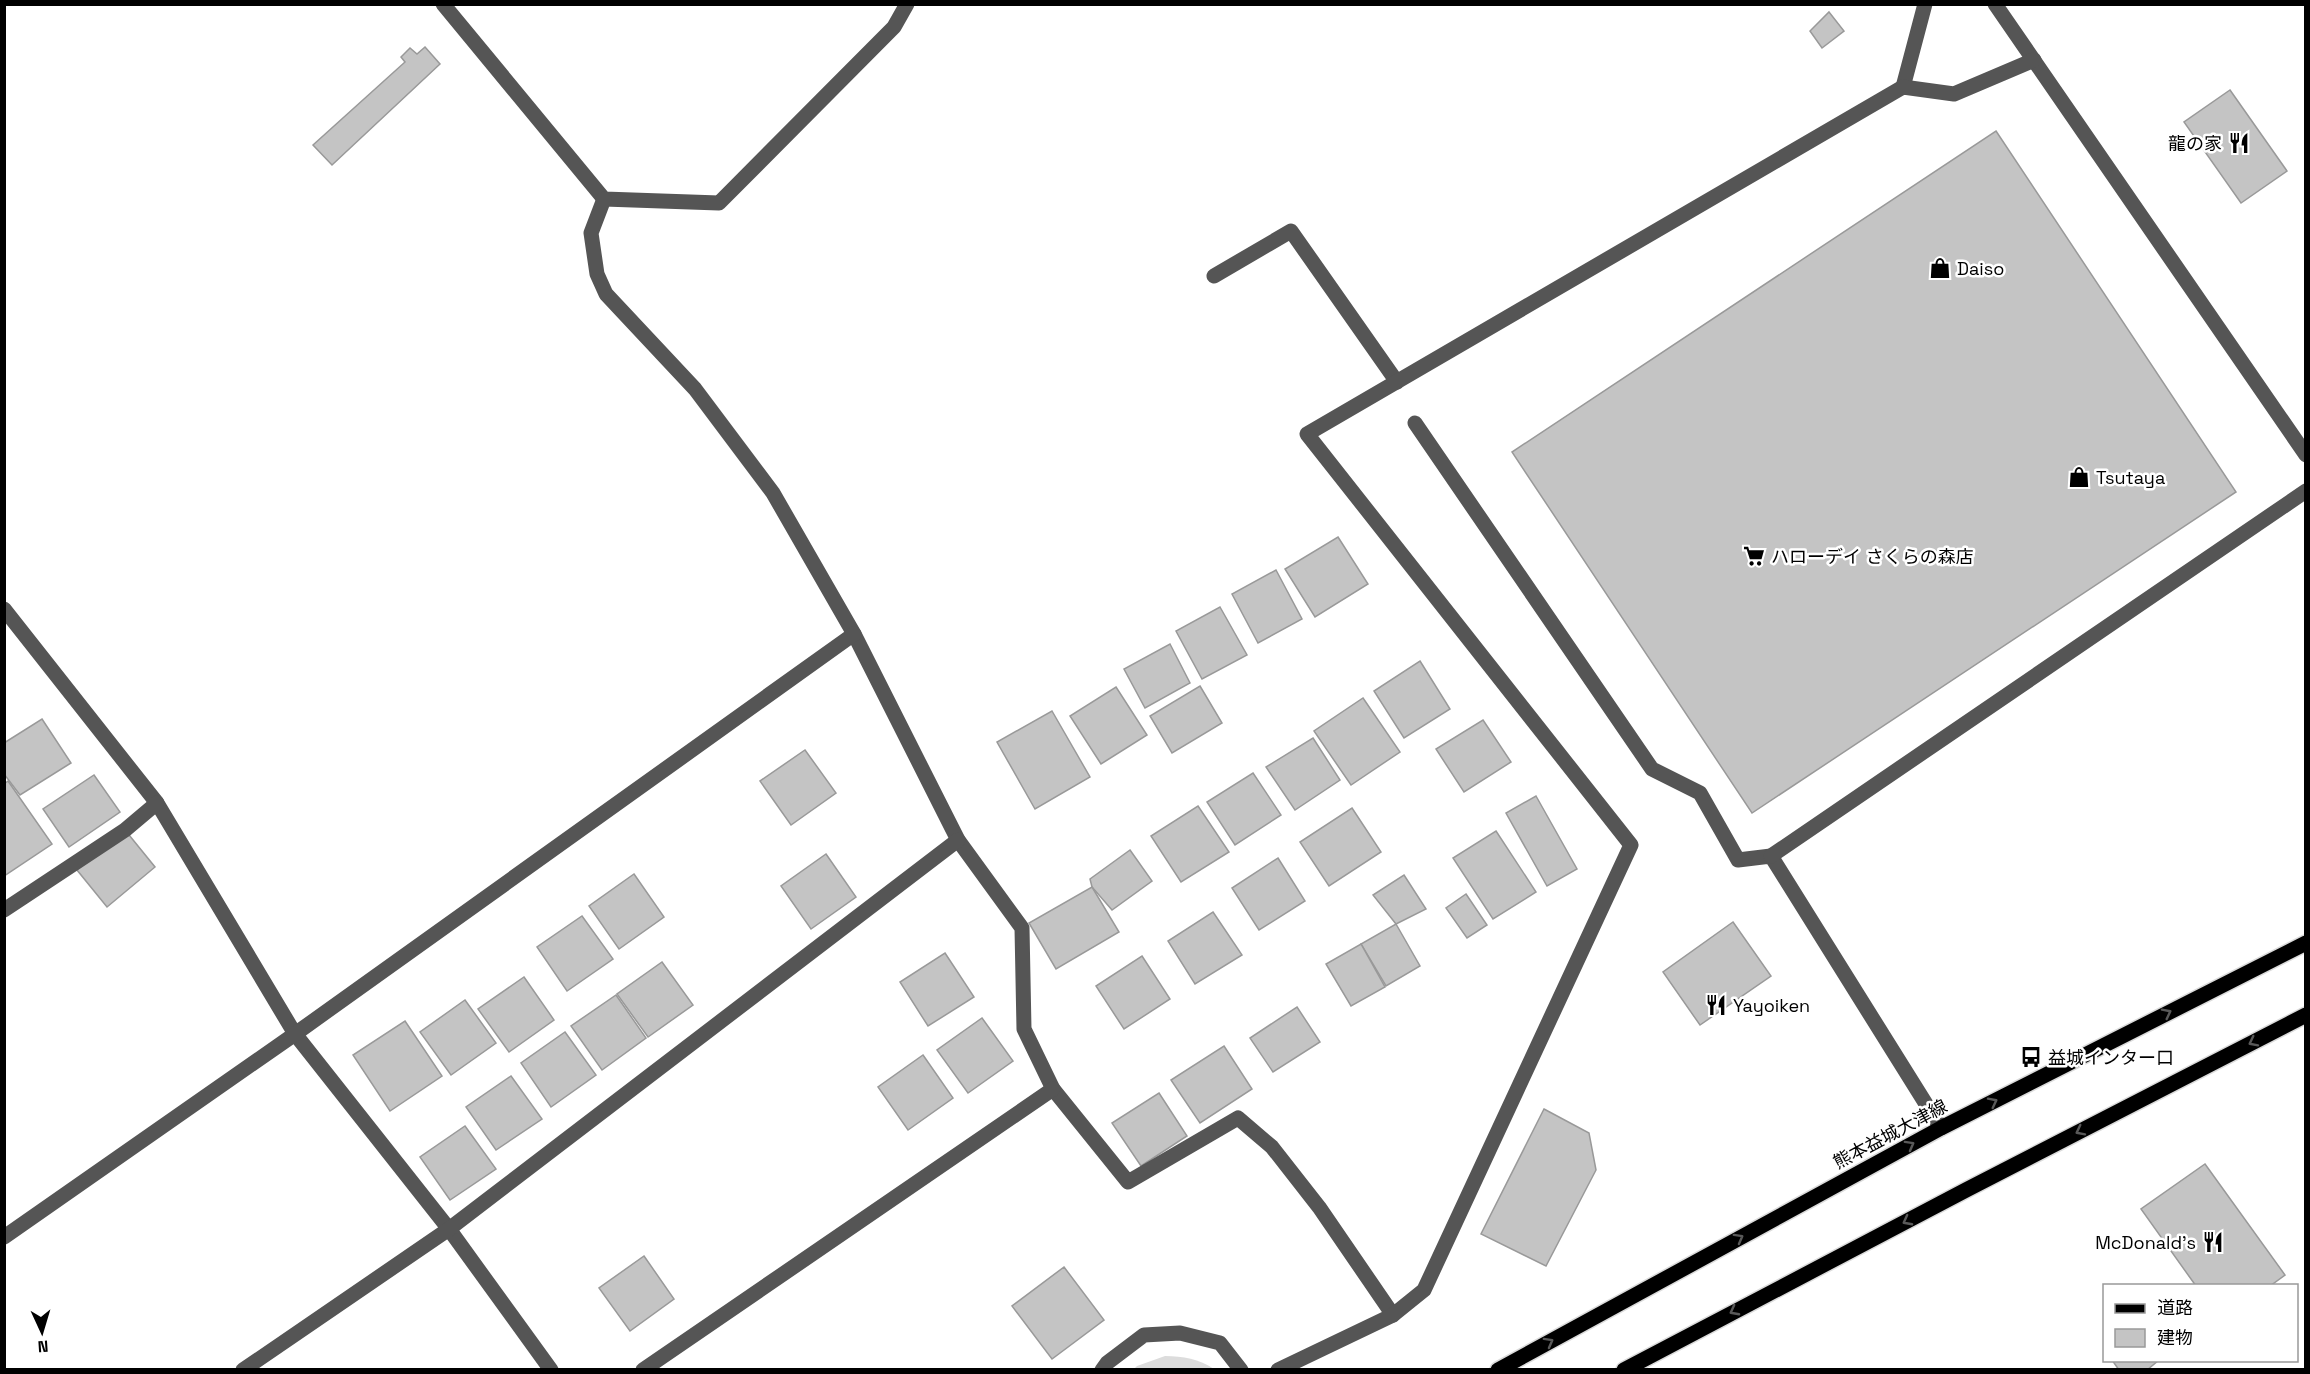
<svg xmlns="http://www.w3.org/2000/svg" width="2310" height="1374" font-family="'Space Grotesk','Noto Sans JP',sans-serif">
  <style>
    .green { fill: #dcdcdc }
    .building { fill: #c4c4c4; stroke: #999; stroke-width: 1.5 }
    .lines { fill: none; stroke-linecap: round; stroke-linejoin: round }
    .major-casing { stroke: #dbdbdb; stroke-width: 18 }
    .minor { stroke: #555; stroke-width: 15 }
    .major { stroke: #000; stroke-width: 15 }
    .oneway { stroke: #595959 }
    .labels { text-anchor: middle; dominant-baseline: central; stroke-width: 5; stroke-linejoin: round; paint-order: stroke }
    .poi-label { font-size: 18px; fill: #000; stroke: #fff; text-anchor: start }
    .street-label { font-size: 18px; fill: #000; stroke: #fff }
  </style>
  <rect width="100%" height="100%" fill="#fff"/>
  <path class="green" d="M1165,1356C1183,1356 1199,1359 1214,1369H1134L1137,1366Z"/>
  <g class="building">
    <polygon points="1829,12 1844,31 1822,48 1810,31"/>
    <polygon points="425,47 440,64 332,165 313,145 405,62 401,57 410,48 417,54"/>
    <polygon points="2230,90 2287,171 2241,203 2184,122"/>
    <polygon points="1996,131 2236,492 1752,813 1512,452"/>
    <polygon points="1338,537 1368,584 1315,617 1285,569"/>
    <polygon points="1276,570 1302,619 1258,643 1232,594"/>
    <polygon points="1220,607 1247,655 1202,679 1176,631"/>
    <polygon points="1170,644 1190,683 1145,708 1124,669"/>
    <polygon points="1420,661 1450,709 1404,738 1374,691"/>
    <polygon points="1200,686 1222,723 1172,753 1150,716"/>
    <polygon points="1116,687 1147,735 1101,764 1070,716"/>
    <polygon points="1363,698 1400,752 1351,785 1314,731"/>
    <polygon points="1052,711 1090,777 1035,809 997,742"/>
    <polygon points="42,719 71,763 20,795 4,774 4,743"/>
    <polygon points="1483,720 1511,762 1464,792 1436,749"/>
    <polygon points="1313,738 1340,780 1295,810 1266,767"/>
    <polygon points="805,750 836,793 791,825 760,781"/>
    <polygon points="1253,773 1281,815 1235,845 1207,802"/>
    <polygon points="94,775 120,812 69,847 43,809"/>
    <polygon points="8,781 52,844 4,876 4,784"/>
    <polygon points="1536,796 1577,869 1547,886 1506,813"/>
    <polygon points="1198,806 1229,852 1181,882 1151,836"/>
    <polygon points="1352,808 1381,852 1329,886 1300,842"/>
    <polygon points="125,830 155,867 107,907 77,870"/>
    <polygon points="1496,831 1536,892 1493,919 1453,858"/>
    <polygon points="1130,850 1152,881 1112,910 1092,887 1090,879"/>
    <polygon points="826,854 856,897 811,929 781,886"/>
    <polygon points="1278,858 1305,901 1259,930 1232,888"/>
    <polygon points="634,874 664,917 619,949 589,906"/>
    <polygon points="1404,875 1426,909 1396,924 1373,895"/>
    <polygon points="1092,887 1119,932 1056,969 1029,923"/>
    <polygon points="1466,894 1487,925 1467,938 1446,908"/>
    <polygon points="1213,912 1242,955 1195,984 1168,941"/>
    <polygon points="582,916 613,959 567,991 537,947"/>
    <polygon points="1733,922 1771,976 1700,1025 1663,972"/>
    <polygon points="1396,924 1420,966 1386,986 1361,944"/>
    <polygon points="1361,944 1385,987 1351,1006 1326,964"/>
    <polygon points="945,953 974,997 928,1026 900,982"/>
    <polygon points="1142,956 1170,999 1124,1029 1096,986"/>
    <polygon points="662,962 693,1005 648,1037 617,994"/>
    <polygon points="524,977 554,1020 509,1052 478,1009"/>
    <polygon points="616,995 646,1038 602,1070 571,1026"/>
    <polygon points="465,1000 496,1043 451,1075 420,1032"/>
    <polygon points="1297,1007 1320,1042 1273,1072 1250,1038"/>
    <polygon points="982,1018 1013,1061 968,1093 937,1050"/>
    <polygon points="405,1021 442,1076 390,1111 353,1055"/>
    <polygon points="565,1032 596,1075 551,1107 521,1063"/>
    <polygon points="1224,1046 1252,1089 1200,1123 1171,1080"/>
    <polygon points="923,1055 953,1098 908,1130 878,1087"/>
    <polygon points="511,1076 542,1119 496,1150 466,1107"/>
    <polygon points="1159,1093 1187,1136 1141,1166 1112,1123"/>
    <polygon points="1544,1109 1589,1133 1596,1170 1546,1266 1481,1234"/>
    <polygon points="465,1126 496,1169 450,1200 420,1157"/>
    <polygon points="2205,1164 2285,1275 2270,1286 2196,1286 2141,1209"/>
    <polygon points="644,1256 674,1299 630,1331 599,1288"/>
    <polygon points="1064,1267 1104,1320 1052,1359 1012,1306"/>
    <polygon points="2112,1360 2159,1360 2147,1370 2119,1370"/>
  </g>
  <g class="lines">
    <defs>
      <g id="major">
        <polyline points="1498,1370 1941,1128 2306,943"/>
        <polyline points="1624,1370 1966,1190 2306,1015"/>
      </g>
    </defs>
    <use href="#major" class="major-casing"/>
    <g class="minor">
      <polyline points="443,4 604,199 719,203 894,27 907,4"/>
      <polyline points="1995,4 2306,455"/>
      <polyline points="1903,87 1925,4"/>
      <polyline points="604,199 591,233 597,274 606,294 695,389 773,493 854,634 958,840 1022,928 1024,1029 1053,1089 1128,1182 1238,1118 1272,1147 1319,1207 1393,1315"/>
      <polyline points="1214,276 1291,231 1397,382"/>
      <polyline points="1415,423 1652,769 1700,793 1738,860 1771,856 1941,1128"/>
      <polyline points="4,609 157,803 295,1034 449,1229 551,1370"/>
      <polyline points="1771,856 2306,491"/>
      <polyline points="4,910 125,830 157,803"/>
      <polyline points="4,1237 295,1034 854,634"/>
      <polyline points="243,1370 449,1229 958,840"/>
      <polyline points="643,1370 1053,1089"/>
      <polyline points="1102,1370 1107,1363 1144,1335 1180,1333 1220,1343 1241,1370"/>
      <polyline points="1278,1370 1393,1315 1424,1290 1631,845 1307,434 1903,87 1954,94 2034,60"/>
    </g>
    <use href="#major" class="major"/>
  </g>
  <defs><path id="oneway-chevron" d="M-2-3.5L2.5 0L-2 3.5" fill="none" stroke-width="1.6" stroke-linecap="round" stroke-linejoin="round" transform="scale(1.5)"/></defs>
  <g class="oneway">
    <use href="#oneway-chevron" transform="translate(2167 1013) rotate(-27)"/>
    <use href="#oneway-chevron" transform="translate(2253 1042) rotate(153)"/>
    <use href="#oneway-chevron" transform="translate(1993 1102) rotate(-27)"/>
    <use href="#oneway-chevron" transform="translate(2080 1131) rotate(153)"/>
    <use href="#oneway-chevron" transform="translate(1910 1145) rotate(-29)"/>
    <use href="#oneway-chevron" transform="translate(1907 1221) rotate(152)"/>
    <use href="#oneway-chevron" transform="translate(1739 1238) rotate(-29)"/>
    <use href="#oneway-chevron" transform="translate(1734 1311) rotate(152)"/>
    <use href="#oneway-chevron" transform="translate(1549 1342) rotate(-29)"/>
  </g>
  <defs>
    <symbol id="restaurant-bare" viewBox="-9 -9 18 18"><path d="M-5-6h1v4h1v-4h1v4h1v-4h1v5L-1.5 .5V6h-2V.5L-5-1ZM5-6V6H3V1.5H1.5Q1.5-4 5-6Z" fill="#000" stroke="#fff" stroke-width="2.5" paint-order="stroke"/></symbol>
    <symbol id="shop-bare" viewBox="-9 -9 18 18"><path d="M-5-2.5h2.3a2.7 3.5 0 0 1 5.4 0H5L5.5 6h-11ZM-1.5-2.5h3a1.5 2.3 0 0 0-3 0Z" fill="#000" stroke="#fff" stroke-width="2.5" paint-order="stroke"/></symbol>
    <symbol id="supermarket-bare" viewBox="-9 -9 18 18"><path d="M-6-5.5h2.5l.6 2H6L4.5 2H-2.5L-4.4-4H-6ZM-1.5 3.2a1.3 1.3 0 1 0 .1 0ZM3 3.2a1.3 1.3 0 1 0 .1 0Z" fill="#000" stroke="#fff" stroke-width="2.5" paint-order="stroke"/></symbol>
    <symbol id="bus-bare" viewBox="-9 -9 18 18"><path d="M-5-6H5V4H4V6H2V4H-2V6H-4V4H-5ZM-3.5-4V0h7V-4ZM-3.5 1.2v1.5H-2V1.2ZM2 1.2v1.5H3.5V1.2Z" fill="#000" stroke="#fff" stroke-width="2.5" paint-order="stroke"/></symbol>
  </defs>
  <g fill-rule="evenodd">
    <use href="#restaurant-bare" x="2224" y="128" width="30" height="30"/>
    <use href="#shop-bare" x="1925" y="253" width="30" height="30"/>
    <use href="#shop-bare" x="2064" y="462" width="30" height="30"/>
    <use href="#supermarket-bare" x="1739" y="541" width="30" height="30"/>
    <use href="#restaurant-bare" x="1701" y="990" width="30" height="30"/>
    <use href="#bus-bare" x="2016" y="1042" width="30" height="30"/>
    <use href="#restaurant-bare" x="2198" y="1227" width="30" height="30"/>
  </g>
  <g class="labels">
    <g class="poi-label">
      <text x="2222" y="143" text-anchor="end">龍の家</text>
      <text x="1957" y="268">Daiso</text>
      <text x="2096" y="477">Tsutaya</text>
      <text x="1771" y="556">ハローデイ さくらの森店</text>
      <text x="1733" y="1005">Yayoiken</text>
      <text x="2048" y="1057">益城インター口</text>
      <text x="2196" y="1242" text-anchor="end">McDonald's</text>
    </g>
    <g class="street-label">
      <text transform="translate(1890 1134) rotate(-28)">熊本益城大津線</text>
    </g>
  </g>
  <rect width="2310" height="1374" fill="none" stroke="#000000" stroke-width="12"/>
  <rect x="2103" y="1284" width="195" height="78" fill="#ffffff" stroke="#999999" stroke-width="1.5"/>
  <rect x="2115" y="1304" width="30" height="9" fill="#000000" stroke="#999999" stroke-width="1.5"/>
  <text x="2157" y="1314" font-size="18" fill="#000000">道路</text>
  <rect x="2115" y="1329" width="30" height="18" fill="#c4c4c4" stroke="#999999" stroke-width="1.5"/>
  <text x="2157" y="1344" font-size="18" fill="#000000">建物</text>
  <g transform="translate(42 1332) rotate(176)" stroke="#ffffff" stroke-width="4.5" paint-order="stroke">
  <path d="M0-4.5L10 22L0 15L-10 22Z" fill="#000000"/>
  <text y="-9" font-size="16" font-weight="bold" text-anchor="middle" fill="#000000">N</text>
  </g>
</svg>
